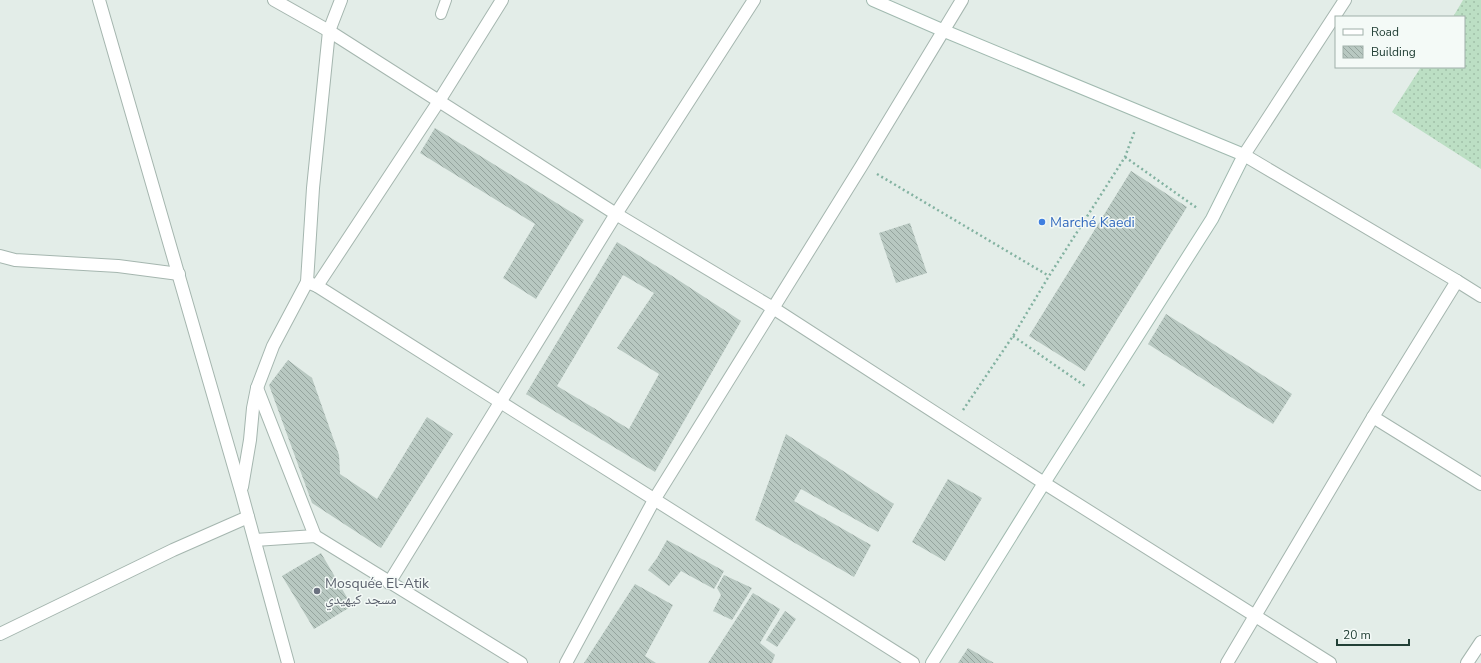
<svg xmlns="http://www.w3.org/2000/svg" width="1481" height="663" font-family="'Nunito Sans','Noto Naskh Arabic',sans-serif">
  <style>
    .garden { fill: url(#garden-dots) }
    .building { fill: url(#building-back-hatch); fill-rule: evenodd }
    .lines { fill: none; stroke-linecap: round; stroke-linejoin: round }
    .lane-casing { stroke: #a5b6af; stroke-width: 12 }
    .street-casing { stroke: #a5b6af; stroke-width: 14 }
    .secondary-casing { stroke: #a1bab0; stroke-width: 14 }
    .path { stroke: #83b2a1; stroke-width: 2.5; stroke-dasharray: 2 3; stroke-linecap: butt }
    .lane { stroke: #fff; stroke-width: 10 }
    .street { stroke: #fff; stroke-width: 12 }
    .secondary { stroke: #fff; stroke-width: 12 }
    .shop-dot { fill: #3f7fe0; stroke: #f4faf7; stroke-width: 1.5 }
    .worship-dot { fill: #6b7280; stroke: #f4faf7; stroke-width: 1.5 }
    .labels { text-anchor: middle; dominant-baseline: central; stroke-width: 3; stroke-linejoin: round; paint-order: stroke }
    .shop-label { font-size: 14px; fill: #366cbe; stroke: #f4faf7; text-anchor: start }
    .worship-label { font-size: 14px; fill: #5b616d; stroke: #f4faf7; text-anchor: start }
  </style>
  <defs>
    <pattern id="garden-dots" width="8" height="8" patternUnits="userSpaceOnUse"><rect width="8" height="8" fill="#bcdfc4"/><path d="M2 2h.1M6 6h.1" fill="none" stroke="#a1c0a9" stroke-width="1.8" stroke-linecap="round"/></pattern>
    <pattern id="building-back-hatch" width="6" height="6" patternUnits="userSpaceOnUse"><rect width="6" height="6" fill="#b8c8c1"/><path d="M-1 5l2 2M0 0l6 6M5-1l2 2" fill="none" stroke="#95a49e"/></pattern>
  </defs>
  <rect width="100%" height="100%" fill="#e3ede8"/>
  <polygon class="garden" points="1463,0 1481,0 1481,169 1392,112 1421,67 1464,67 1464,17 1453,17"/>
  <g class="building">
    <polygon points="435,128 584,220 536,299 503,278 535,224 420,153"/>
    <polygon points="1131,171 1187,207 1085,371 1029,336"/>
    <polygon points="910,223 927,273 896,283 879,233"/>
    <path d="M617,242L666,272L741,321L655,472L526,394ZM623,275L654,293L617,348L659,374L629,429L557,386Z"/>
    <polygon points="1166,314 1292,394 1273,424 1148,344"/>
    <polygon points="288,360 312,378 339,455 340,474 377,499 427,417 453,434 381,548 312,503 269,385"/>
    <polygon points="786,434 894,504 878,532 801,489 794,501 871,545 854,577 755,520"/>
    <polygon points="948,479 982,498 945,561 912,542"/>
    <polygon points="667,540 724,571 714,589 681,571 669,586 648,570 657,558"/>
    <polygon points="321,553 352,606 314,629 282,576"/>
    <polygon points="724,575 752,588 732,620 713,611 721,595 717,588"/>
    <polygon points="635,584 673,605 645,656 656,663 584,663"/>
    <polygon points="753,593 780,609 760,643 775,655 772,663 708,663"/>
    <polygon points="785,611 796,619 777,647 766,640"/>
    <polygon points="968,648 994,663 958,663"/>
  </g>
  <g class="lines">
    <defs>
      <polyline id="lane" points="441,14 446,0"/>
      <g id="street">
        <polyline points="99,0 241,491 288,663"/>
        <polyline points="274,0 329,31 616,214 773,308 1044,483 1330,663"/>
        <polyline points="1345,0 1244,155 1457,281 1481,296"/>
        <polyline points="0,256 15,260 118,266 179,274"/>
        <polyline points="307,282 317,286 913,663"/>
        <polyline points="317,286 439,101 502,0"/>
        <polyline points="257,388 315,536"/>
        <polyline points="1373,417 1481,484"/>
        <polyline points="242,487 250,440 253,408 257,388 273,346 307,282 313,188 329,31 341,0"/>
        <polyline points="255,540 315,536 521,663"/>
        <polyline points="389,583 616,214 754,0"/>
        <polyline points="0,634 173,550 248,517"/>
        <polyline points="566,663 654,500 862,165 962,0"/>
        <polyline points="1227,663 1373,417 1457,281"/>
        <polyline points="1467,663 1481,642"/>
      </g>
      <polyline id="secondary" points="873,0 942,30 1244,155 1212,219 1044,483 932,663"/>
    </defs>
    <use href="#lane" class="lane-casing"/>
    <use href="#street" class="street-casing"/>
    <use href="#secondary" class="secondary-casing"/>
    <g class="path">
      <polyline points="1125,157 1197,208"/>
      <polyline points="877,174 1049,276"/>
      <polyline points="1013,336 1085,386"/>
      <polyline points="963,410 1013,336 1049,276 1125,157 1135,130"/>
    </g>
    <use href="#lane" class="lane"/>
    <use href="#street" class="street"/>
    <use href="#secondary" class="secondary"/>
  </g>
  <circle class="shop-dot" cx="1042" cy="222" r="4"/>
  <circle class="worship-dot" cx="317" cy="591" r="4"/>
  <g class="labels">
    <g class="shop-label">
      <text x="1050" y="222">Marché Kaedi</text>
    </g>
    <g class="worship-label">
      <text x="325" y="583">Mosquée El-Atik<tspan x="325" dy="16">مسجد كيهيدي</tspan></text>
    </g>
  </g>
  <rect x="1335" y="16" width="130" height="52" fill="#f4faf7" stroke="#a0b0aa"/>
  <rect x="1343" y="29" width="20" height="6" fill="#ffffff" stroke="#a0b0aa"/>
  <text x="1371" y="36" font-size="12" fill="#224036">Road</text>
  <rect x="1343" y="46" width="20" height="12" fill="url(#building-back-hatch)" stroke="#a0b0aa"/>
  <text x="1371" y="56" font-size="12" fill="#224036">Building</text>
  <path d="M1337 639v6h72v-6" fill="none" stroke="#224036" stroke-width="2"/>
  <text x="1343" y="639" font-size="12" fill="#224036" stroke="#f4faf7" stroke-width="3" paint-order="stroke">20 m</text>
</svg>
